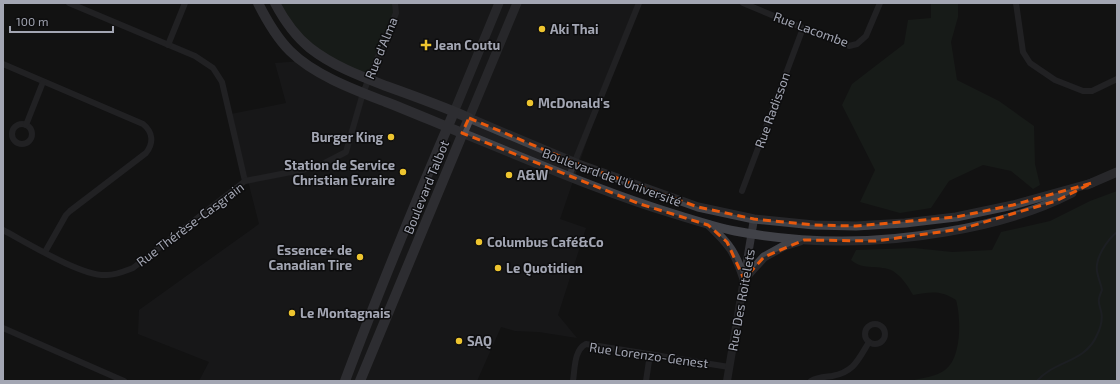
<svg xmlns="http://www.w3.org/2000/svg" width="1120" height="384" font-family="'Exo 2',sans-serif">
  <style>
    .built { fill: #1e1e20 }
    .green { fill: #1e261f }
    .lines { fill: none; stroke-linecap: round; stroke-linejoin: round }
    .stream { stroke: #282e36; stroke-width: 2 }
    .minor { stroke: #333338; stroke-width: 6 }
    .tertiary { stroke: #333338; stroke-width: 8 }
    .secondary { stroke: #414248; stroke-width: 9 }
    .primary { stroke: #4f4f57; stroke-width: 10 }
    .marked { fill: none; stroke: #e8590c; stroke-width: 3; stroke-dasharray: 8 5; stroke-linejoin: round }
    .poi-dot { fill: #eec52f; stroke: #0d0d0e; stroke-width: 1.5 }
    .labels { text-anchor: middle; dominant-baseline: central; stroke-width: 3; stroke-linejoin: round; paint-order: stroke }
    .poi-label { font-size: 13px; font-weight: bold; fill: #a3a6b3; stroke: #0d0d0e; text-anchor: start }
    .street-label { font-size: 13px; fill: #a3a6b3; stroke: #0d0d0e }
  </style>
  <rect width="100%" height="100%" fill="#121213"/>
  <polygon class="built" points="395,3 639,3 604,91 560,219 586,228 558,315 577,338 539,332 515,331 501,327 477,381 199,381 209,362 138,334 139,310 259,224 231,114 286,103 275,63 303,61 363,93"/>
  <g class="green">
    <polygon points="275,3 395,3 396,13 369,80 310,48"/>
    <polygon points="931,3 958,3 958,17 951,42 957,80 999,101 1034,126 1035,164 1040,185 1033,189 1011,171 983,165 949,181 931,208 900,213 860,202 875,170 842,105 852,84 904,44 908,20 931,18"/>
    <path d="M1117,191V381H910C921,378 936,377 945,370C962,358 961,317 956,300C940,290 931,292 913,295C908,286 902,277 893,271C880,264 863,271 851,260L856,250L914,248L952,252L992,250L1001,232L1050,221L1090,201Z"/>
  </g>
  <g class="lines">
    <path class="stream" d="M1037,381C1055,360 1085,363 1097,335C1101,327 1103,319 1101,311C1100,307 1098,302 1099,299C1099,296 1101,293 1102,290C1101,284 1098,278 1097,271C1095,258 1107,240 1117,232"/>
    <g class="minor">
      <polyline points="69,3 195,56 213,68 222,82 245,181"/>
      <polyline points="743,3 803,28 849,46 857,44 866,36 880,3"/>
      <polyline points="1016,3 1023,52 1030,63 1055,80 1083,91 1092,91 1117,79"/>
      <polyline points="168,45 185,3"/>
      <path d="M3,64L143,124C153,132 154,143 146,153L70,211L66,215L45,252"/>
      <circle cx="22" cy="134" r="10"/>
      <polyline points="26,125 43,82"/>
      <polyline points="569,176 639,3"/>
      <polyline points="742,191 803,28"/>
      <path d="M3,230C26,242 82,277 107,275C116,275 125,271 133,268L245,181L317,167L346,152L363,93L396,13L395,3"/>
      <circle cx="875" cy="334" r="10"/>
      <polyline points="3,328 124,381"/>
      <path d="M573,381C575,368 574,350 586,344L729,367"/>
      <polyline points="646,381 650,354"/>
      <path d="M811,381C817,377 824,377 832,376C854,372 858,360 869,342"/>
    </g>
    <polyline class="tertiary" points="727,381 754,219"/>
    <g class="secondary">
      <polyline points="517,3 469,118 578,164 698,207 754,219 814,225 856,226 905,223 956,217 1013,205 1092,183"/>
      <polyline points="454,112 499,3"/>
      <path d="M462,133C532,161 601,192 674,214C694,220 714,227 735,231C804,244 876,244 945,232C988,225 1033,213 1072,193"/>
      <polyline points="1087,185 1117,172"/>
      <path d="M709,225C730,245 735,252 744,279L764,257L784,246L800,241"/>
    </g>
    <g class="primary">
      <path d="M258,3C267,21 276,37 290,51C314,75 355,90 386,102C412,112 437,123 462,133"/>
      <path d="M275,3C284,20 295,36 310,48C333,66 360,76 386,86C414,96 442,106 469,118L360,381"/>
      <path d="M345,381C379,290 416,201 454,112"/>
    </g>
  </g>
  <path d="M0 0H1120V384H0ZM469,118L578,164L698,207L754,219L814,225L856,226L956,217L1013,205L1092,183L1056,201L961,229L876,241L804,240L764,257L744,279L727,242L708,225L640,204L462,133Z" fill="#121213" fill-opacity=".55" fill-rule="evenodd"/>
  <path class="marked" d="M469,118L578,164L698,207L754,219L814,225L856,226L956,217L1013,205L1092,183L1056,201L961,229L876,241L804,240L764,257L744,279L727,242L708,225L640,204L462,133Z"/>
  <g class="poi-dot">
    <circle cx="542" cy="29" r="4"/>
    <path d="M424 39h4v4h4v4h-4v4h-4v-4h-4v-4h4z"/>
    <circle cx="530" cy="103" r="4"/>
    <circle cx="391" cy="137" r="4"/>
    <circle cx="403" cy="172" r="4"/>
    <circle cx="509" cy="175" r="4"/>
    <circle cx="479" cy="242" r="4"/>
    <circle cx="360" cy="257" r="4"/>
    <circle cx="498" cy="268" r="4"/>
    <circle cx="292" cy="313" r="4"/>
    <circle cx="459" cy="341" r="4"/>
  </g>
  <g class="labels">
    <g class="poi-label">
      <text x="550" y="29">Aki Thai</text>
      <text x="434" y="45">Jean Coutu</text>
      <text x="538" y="103">McDonald's</text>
      <text x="383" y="137" text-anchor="end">Burger King</text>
      <text x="395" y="165" text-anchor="end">Station de Service<tspan x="395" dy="15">Christian Evraire</tspan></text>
      <text x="517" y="175">A&amp;W</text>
      <text x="487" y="242">Columbus Café&amp;Co</text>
      <text x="352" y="250" text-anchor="end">Essence+ de<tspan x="352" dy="15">Canadian Tire</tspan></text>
      <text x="506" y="268">Le Quotidien</text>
      <text x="300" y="313">Le Montagnais</text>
      <text x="467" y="341">SAQ</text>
    </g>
    <g class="street-label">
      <text transform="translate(811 29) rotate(20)">Rue Lacombe</text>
      <text transform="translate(381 48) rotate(-68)">Rue d'Alma</text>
      <text transform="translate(772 110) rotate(-70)">Rue Radisson</text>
      <text transform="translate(612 177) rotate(20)">Boulevard de l'Université</text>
      <text transform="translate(426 187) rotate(-68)">Boulevard Talbot</text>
      <text transform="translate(190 224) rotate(-37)">Rue Thérèse-Casgrain</text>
      <text transform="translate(741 300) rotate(-80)">Rue Des Roitelets</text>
      <text transform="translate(649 355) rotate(8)">Rue Lorenzo-Genest</text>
    </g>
  </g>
  <rect width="1120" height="384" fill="none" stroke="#a3a6b3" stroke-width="8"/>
  <path d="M10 26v6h103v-6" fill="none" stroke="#a3a6b3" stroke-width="2"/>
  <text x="16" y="26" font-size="12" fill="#a3a6b3" stroke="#0d0d0e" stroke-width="3" paint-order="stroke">100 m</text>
</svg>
